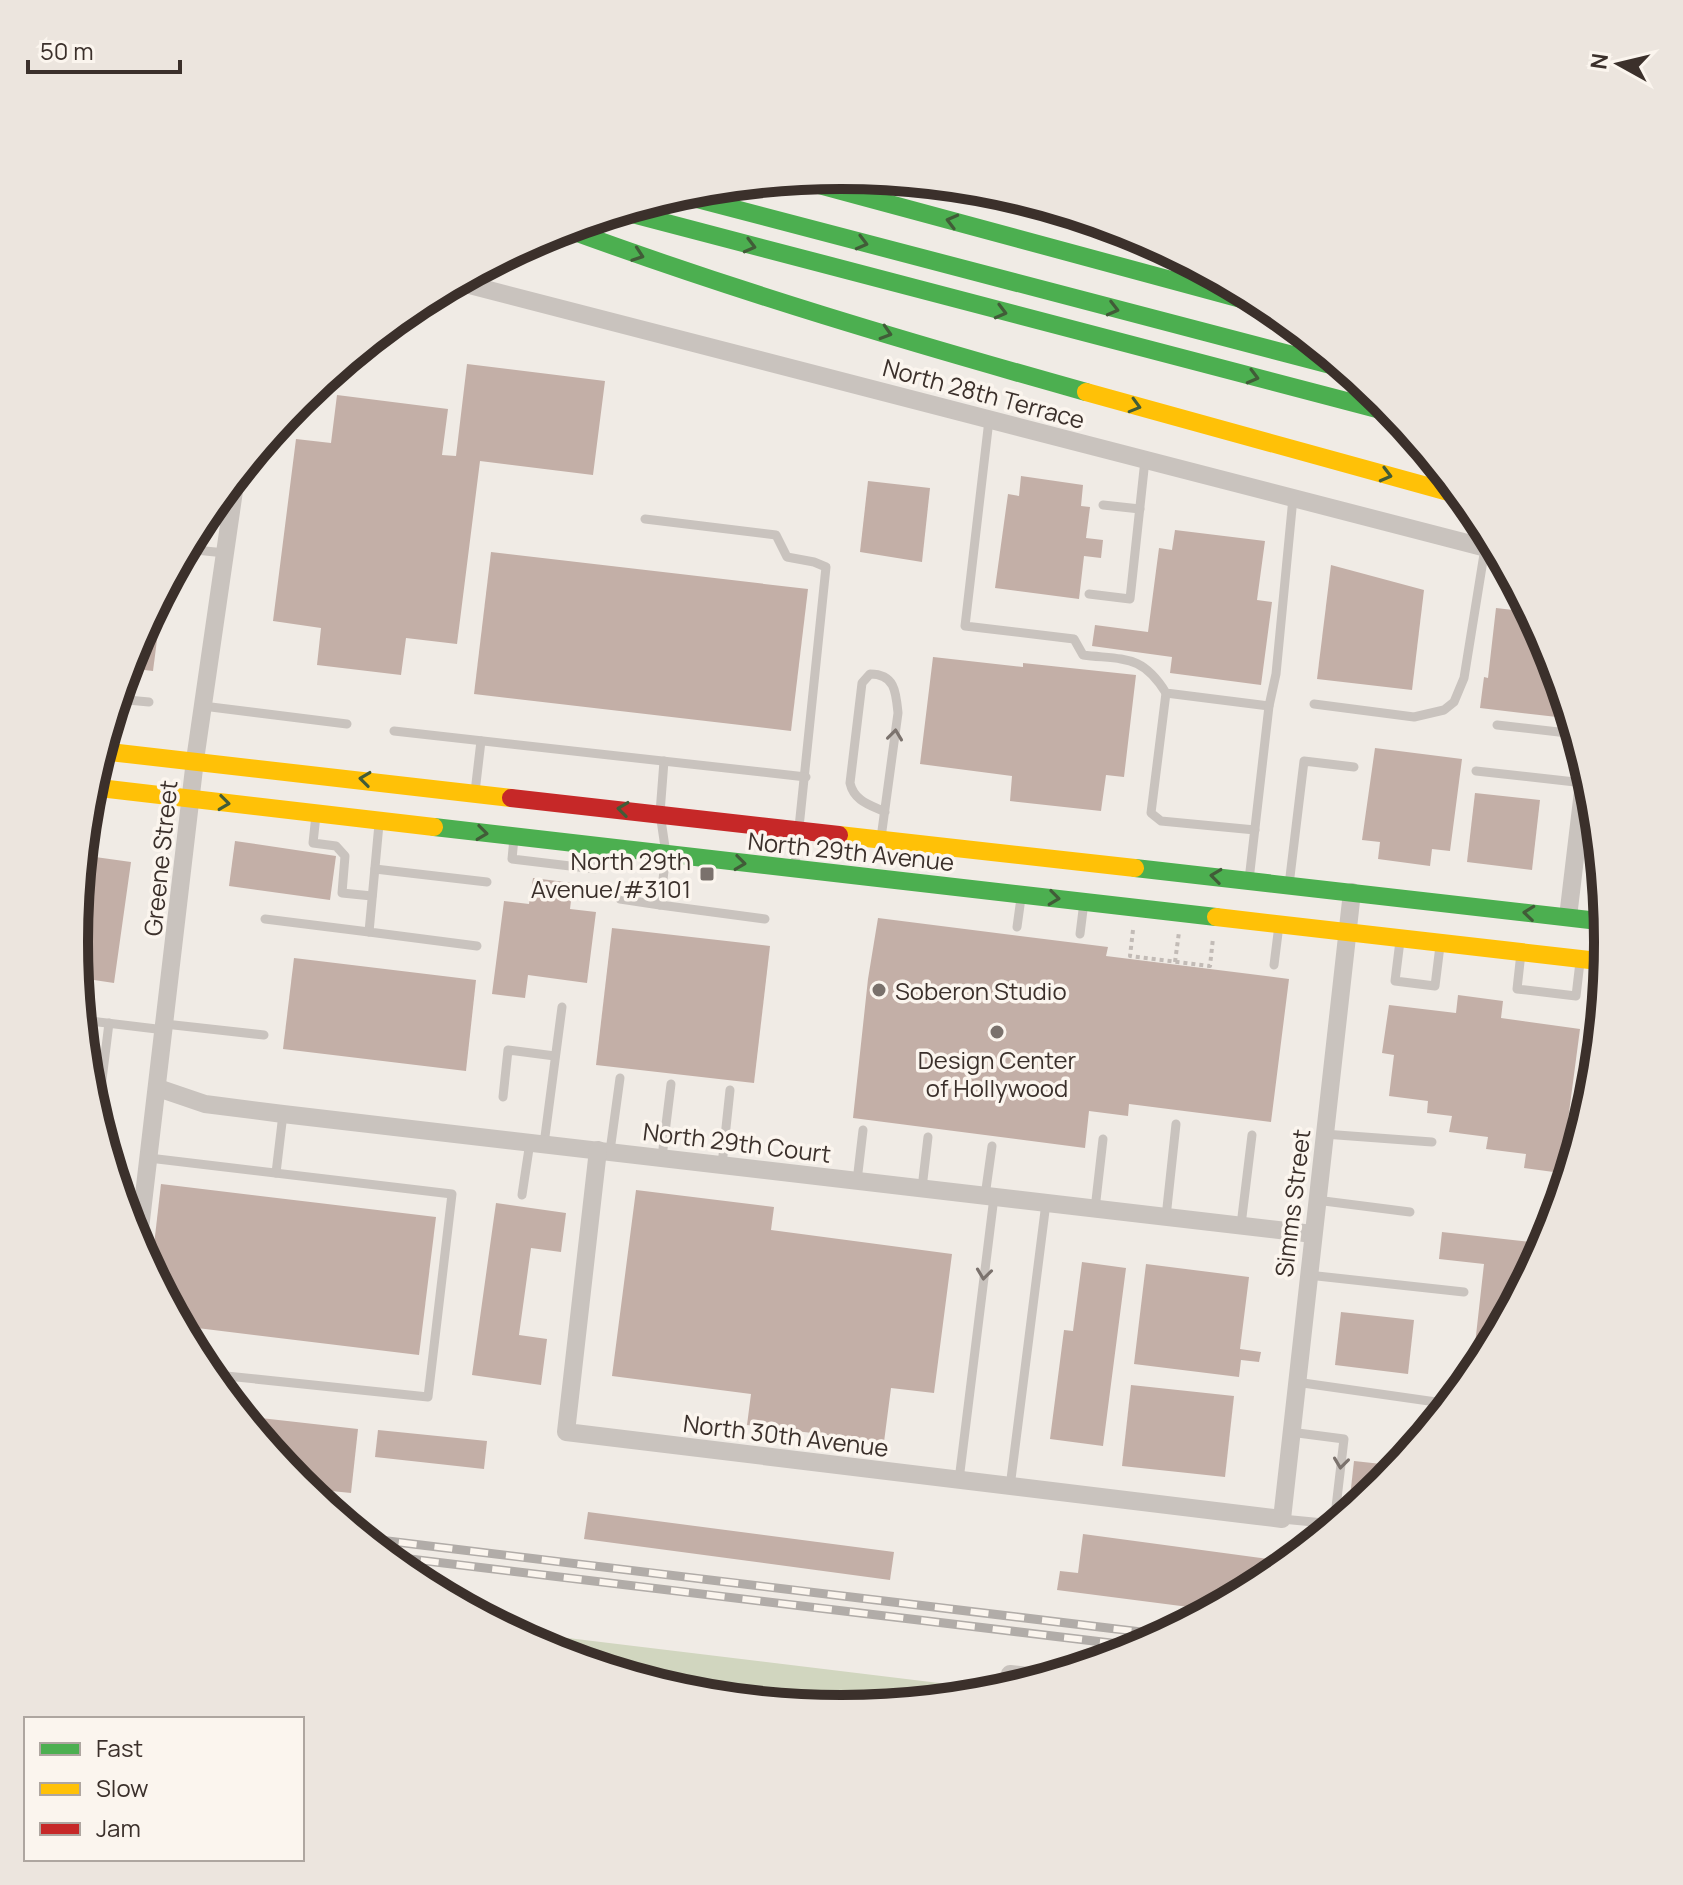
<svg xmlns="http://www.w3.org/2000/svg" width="1683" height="1885" font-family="Manrope,sans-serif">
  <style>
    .green { fill: #d1d6bf }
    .building { fill: #c3afa7 }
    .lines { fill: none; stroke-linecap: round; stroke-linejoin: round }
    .path { stroke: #c2bbb6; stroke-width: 4; stroke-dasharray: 4 4; stroke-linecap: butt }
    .lane { stroke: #c9c3be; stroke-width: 9 }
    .street { stroke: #c9c3be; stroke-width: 18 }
    .fast { stroke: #4caf50; stroke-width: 18 }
    .slow { stroke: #ffc107; stroke-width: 18 }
    .jam { stroke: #c62828; stroke-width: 18 }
    .rail-casing { stroke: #b1aca8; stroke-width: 9 }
    .rail { stroke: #fbf5ee; stroke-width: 6; stroke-dasharray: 18; stroke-linecap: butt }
    .oneway { stroke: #415c38 }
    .oneway2 { stroke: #7b726d }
    .poi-dot { fill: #7a716c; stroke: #fbf5ee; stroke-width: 3 }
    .labels { text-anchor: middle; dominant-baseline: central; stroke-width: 7; stroke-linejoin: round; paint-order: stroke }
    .street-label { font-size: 24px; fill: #3b302b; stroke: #fbf5ee }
    .poi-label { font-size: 24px; fill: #3b302b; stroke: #fbf5ee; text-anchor: end }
    .rim { fill: none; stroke: #3b302b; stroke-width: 10 }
  </style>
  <rect width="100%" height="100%" fill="#f0ebe5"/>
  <polygon class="green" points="510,1631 1005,1691 991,1695 841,1710 691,1695 547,1651"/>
  <g class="building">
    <polygon points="467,364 605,381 593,475 480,461 457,644 406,638 401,675 317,665 321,628 273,621 296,439 331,443 337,395 448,409 442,455 456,456"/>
    <polygon points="1021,476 1083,485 1081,506 1090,507 1086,538 1103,540 1101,558 1084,556 1079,599 995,588 1008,494 1019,496"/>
    <polygon points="868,481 930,488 922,562 860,552"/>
    <polygon points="1175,530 1265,541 1257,600 1272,602 1261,685 1170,673 1172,657 1092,646 1095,625 1148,632 1159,548 1172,550"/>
    <polygon points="491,552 808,589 791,731 474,694"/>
    <polygon points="1331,565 1424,590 1412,690 1317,679"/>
    <polygon points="163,593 153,671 127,668 133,648"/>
    <polygon points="1496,608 1531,612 1554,661 1551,685 1560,687 1557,717 1480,708 1484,677 1488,678"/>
    <polygon points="933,657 1023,667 1023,663 1136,675 1124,777 1106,775 1101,811 1010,801 1012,776 920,764"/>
    <polygon points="1375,748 1462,759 1450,851 1432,849 1430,866 1378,859 1380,842 1362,840"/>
    <polygon points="1475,793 1540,800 1532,870 1467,862"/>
    <polygon points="85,828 92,829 88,856 131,862 114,983 94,980 91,1000 80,999 74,942"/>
    <polygon points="235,841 336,856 330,900 229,886"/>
    <polygon points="533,878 573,883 570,909 596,912 587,983 528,975 525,998 492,994 504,901 529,904"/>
    <polygon points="878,918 1108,947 1106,956 1289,979 1271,1122 1129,1104 1128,1116 1089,1111 1085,1148 853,1118 868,979"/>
    <polygon points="612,928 770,946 754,1083 596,1065"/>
    <polygon points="294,958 476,980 466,1071 283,1049"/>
    <polygon points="1458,995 1503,1001 1501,1018 1580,1029 1561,1173 1524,1168 1526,1154 1486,1149 1488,1137 1449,1132 1452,1116 1427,1113 1428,1101 1389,1096 1394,1055 1382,1053 1389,1005 1456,1013"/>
    <polygon points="161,1184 436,1217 419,1355 181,1326 151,1271"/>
    <polygon points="636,1190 774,1207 771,1230 952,1254 934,1393 891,1388 884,1442 747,1425 751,1394 612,1376"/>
    <polygon points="496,1203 566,1213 561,1252 531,1248 519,1335 547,1339 541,1385 472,1375"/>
    <polygon points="1442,1232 1547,1244 1479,1369 1471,1380 1484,1264 1439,1259"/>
    <polygon points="1082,1262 1126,1268 1103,1446 1050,1439 1064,1330 1073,1331"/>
    <polygon points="1146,1264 1249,1277 1240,1349 1261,1352 1259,1362 1241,1360 1239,1377 1134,1364"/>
    <polygon points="1341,1312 1414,1320 1408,1374 1335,1365"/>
    <polygon points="1131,1385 1234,1396 1225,1477 1122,1466"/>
    <polygon points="242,1416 358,1429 351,1493 302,1488"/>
    <polygon points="378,1430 487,1441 484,1469 375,1457"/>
    <polygon points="1354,1461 1400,1466 1384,1486 1348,1515"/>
    <polygon points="588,1512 894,1552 890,1580 584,1539"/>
    <polygon points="1083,1534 1291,1562 1268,1581 1212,1610 1057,1590 1060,1571 1078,1573"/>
    <polygon points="841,1691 909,1700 909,1703 838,1710"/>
  </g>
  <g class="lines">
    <g class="path">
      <polyline points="1133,930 1130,956 1210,966 1213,938"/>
      <polyline points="1175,962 1179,932"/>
    </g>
    <g class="lane">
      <path d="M989,420L965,626L1074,639L1083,655C1124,660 1142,654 1166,693L1269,706"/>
      <polyline points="1103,505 1140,509"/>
      <polyline points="645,519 776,535 787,557 814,562 826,567 795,866"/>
      <polyline points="186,549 225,553"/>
      <polyline points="1089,594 1130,599 1145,460"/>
      <polyline points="1166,693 1151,813 1161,821 1255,830"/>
      <polyline points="117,699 149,702"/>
      <polyline points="1314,704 1414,717 1444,710 1454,702 1464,678 1485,548"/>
      <polyline points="203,706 347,724"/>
      <polyline points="1497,725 1576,734"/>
      <polyline points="394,731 806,777"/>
      <polyline points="664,761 660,813 666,854 660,905 765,919"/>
      <polyline points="1476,771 1584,783"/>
      <polyline points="475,792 481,741"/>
      <polyline points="316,815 313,843 336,846 345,856 342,893 372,896"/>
      <polyline points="379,824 369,932 477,946"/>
      <polyline points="514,838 512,859 595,869 598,849"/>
      <path d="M881,838L898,713C896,692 895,674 870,674L862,683L850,783C854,801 870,805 885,812"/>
      <polyline points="375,869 487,882"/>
      <polyline points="1249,880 1269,706 1276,674 1293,498"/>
      <polyline points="1289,885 1304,761 1354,767"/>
      <polyline points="620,899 660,905"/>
      <polyline points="265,919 369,932"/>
      <polyline points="1017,927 1021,898"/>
      <polyline points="1080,934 1084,902"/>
      <polyline points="1400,941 1395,981 1435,986 1440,946"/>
      <polyline points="1521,953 1517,989 1576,996 1580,962"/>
      <polyline points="1274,965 1279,925"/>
      <polyline points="82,1020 165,1030"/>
      <polyline points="165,1024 264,1035"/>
      <polyline points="503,1097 508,1050 555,1056"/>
      <polyline points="97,1120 109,1023"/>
      <polyline points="1324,1134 1432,1142"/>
      <polyline points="544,1144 562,1007"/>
      <polyline points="610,1151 620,1078"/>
      <polyline points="662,1157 671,1084"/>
      <polyline points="149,1158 452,1194 428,1397 207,1374"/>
      <polyline points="722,1165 730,1090"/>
      <polyline points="276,1173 283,1114"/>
      <polyline points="857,1181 863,1130"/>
      <polyline points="922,1188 928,1137"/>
      <polyline points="522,1195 530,1142"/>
      <polyline points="985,1196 992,1146"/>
      <polyline points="1316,1200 1410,1212"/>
      <polyline points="1095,1209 1103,1139"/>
      <polyline points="1166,1217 1176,1124"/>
      <polyline points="1241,1225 1252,1135"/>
      <polyline points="1308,1275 1464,1292"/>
      <polyline points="1296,1382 1436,1402"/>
      <polyline points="959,1480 994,1197"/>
      <polyline points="1010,1487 1046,1203"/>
      <polyline points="1282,1519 1334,1524 1344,1439 1290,1432"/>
    </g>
    <g class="street">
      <polyline points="458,282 1498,551"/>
      <polyline points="1568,917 1586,766"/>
      <polyline points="158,1088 205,1104 283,1114 1313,1234"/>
      <polyline points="598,1150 566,1432 1282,1519 1352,892"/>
      <polyline points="138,1246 195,760 236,477"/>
      <polyline points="1010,1674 1047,1678"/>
    </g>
    <g class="fast">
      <polyline points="797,179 1271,307"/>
      <polyline points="678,194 1346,369"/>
      <polyline points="621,211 1396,414"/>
      <path d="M564,228C735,291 911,343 1086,392"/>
      <polyline points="434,827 1216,917"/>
      <polyline points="1135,868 1607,922"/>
    </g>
    <g class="slow">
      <polyline points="947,185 1139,235"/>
      <polyline points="1086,392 1463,496"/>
      <polyline points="101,751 511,798"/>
      <polyline points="91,787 434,827"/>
      <polyline points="839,835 1135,868"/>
      <polyline points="1216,917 1607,962"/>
    </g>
    <polyline class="jam" points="511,798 839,835"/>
    <defs>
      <g id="rail">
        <polyline points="363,1538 1166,1635"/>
        <polyline points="385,1556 1144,1647"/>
      </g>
    </defs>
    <use href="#rail" class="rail-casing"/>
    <use href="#rail" class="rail"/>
  </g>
  <defs><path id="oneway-chevron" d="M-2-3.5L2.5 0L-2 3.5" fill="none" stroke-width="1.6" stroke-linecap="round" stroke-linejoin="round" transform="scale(2)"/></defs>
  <g class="oneway">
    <use href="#oneway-chevron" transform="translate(952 221) rotate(-165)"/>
    <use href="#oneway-chevron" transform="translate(862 243) rotate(15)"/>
    <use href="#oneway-chevron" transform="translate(750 246) rotate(15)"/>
    <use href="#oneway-chevron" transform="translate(638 255) rotate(19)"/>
    <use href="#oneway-chevron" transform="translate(1113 309) rotate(14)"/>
    <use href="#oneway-chevron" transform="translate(1001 312) rotate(15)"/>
    <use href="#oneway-chevron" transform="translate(886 333) rotate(17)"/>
    <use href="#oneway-chevron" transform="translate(1253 377) rotate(15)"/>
    <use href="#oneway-chevron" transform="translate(1135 406) rotate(16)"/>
    <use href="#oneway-chevron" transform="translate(1386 475) rotate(15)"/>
    <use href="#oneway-chevron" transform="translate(365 779) rotate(-173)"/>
    <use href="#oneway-chevron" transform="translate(224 803) rotate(7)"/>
    <use href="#oneway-chevron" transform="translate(623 809) rotate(-173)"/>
    <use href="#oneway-chevron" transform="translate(482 833) rotate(7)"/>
    <use href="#oneway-chevron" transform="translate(740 863) rotate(7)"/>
    <use href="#oneway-chevron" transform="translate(1216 876) rotate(-173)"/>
    <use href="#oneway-chevron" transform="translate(1054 898) rotate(7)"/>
    <use href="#oneway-chevron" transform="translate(1529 913) rotate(-174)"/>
  </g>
  <g class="oneway2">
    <use href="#oneway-chevron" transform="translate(895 735) rotate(-83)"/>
    <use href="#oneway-chevron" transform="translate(984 1274) rotate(97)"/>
    <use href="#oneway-chevron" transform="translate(1341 1463) rotate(97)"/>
  </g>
  <g class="poi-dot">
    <rect x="699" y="866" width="16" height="16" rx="4"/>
    <circle cx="879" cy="990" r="8"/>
    <circle cx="997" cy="1032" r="8"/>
  </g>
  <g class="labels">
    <g class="street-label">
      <text transform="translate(984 393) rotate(15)">North 28th Terrace</text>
      <text transform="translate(851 851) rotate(6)">North 29th Avenue</text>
      <text transform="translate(160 858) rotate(-84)">Greene Street</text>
      <text transform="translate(737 1142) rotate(7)">North 29th Court</text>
      <text transform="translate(1292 1203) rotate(-83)">Simms Street</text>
      <text transform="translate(786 1435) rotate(7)">North 30th Avenue</text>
    </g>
    <g class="poi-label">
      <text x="691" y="860">North 29th<tspan x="691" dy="28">Avenue/#3101</tspan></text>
      <text x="895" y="990" text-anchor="start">Soberon Studio</text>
      <text x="997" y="1059" text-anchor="middle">Design Center<tspan x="997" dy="28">of Hollywood</tspan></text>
    </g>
  </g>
  <path d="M0 0H1683V1885H0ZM88 942a753 753 0 1 1 1506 0a753 753 0 1 1-1506 0Z" fill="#ece5de" fill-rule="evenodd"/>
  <path class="rim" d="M88 942a753 753 0 1 1 1506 0a753 753 0 1 1-1506 0Z"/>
  <rect x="24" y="1717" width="280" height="144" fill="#fbf5ee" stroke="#aea6a0" stroke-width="2"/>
  <rect x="40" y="1743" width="40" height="12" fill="#4caf50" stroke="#aea6a0" stroke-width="2"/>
  <text x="96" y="1757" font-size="24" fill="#3b302b">Fast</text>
  <rect x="40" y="1783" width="40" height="12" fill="#ffc107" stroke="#aea6a0" stroke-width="2"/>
  <text x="96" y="1797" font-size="24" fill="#3b302b">Slow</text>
  <rect x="40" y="1823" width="40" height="12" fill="#c62828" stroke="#aea6a0" stroke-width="2"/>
  <text x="96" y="1837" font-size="24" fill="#3b302b">Jam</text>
  <g transform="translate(1619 64) rotate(278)" stroke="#fbf5ee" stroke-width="6" paint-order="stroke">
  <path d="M0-6L14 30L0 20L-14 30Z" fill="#3b302b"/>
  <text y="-12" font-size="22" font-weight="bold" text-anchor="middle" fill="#3b302b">N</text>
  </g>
  <path d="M28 60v12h152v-12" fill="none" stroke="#3b302b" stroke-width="4"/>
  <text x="40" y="60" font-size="24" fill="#3b302b" stroke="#fbf5ee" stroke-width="6" paint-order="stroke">50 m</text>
</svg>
